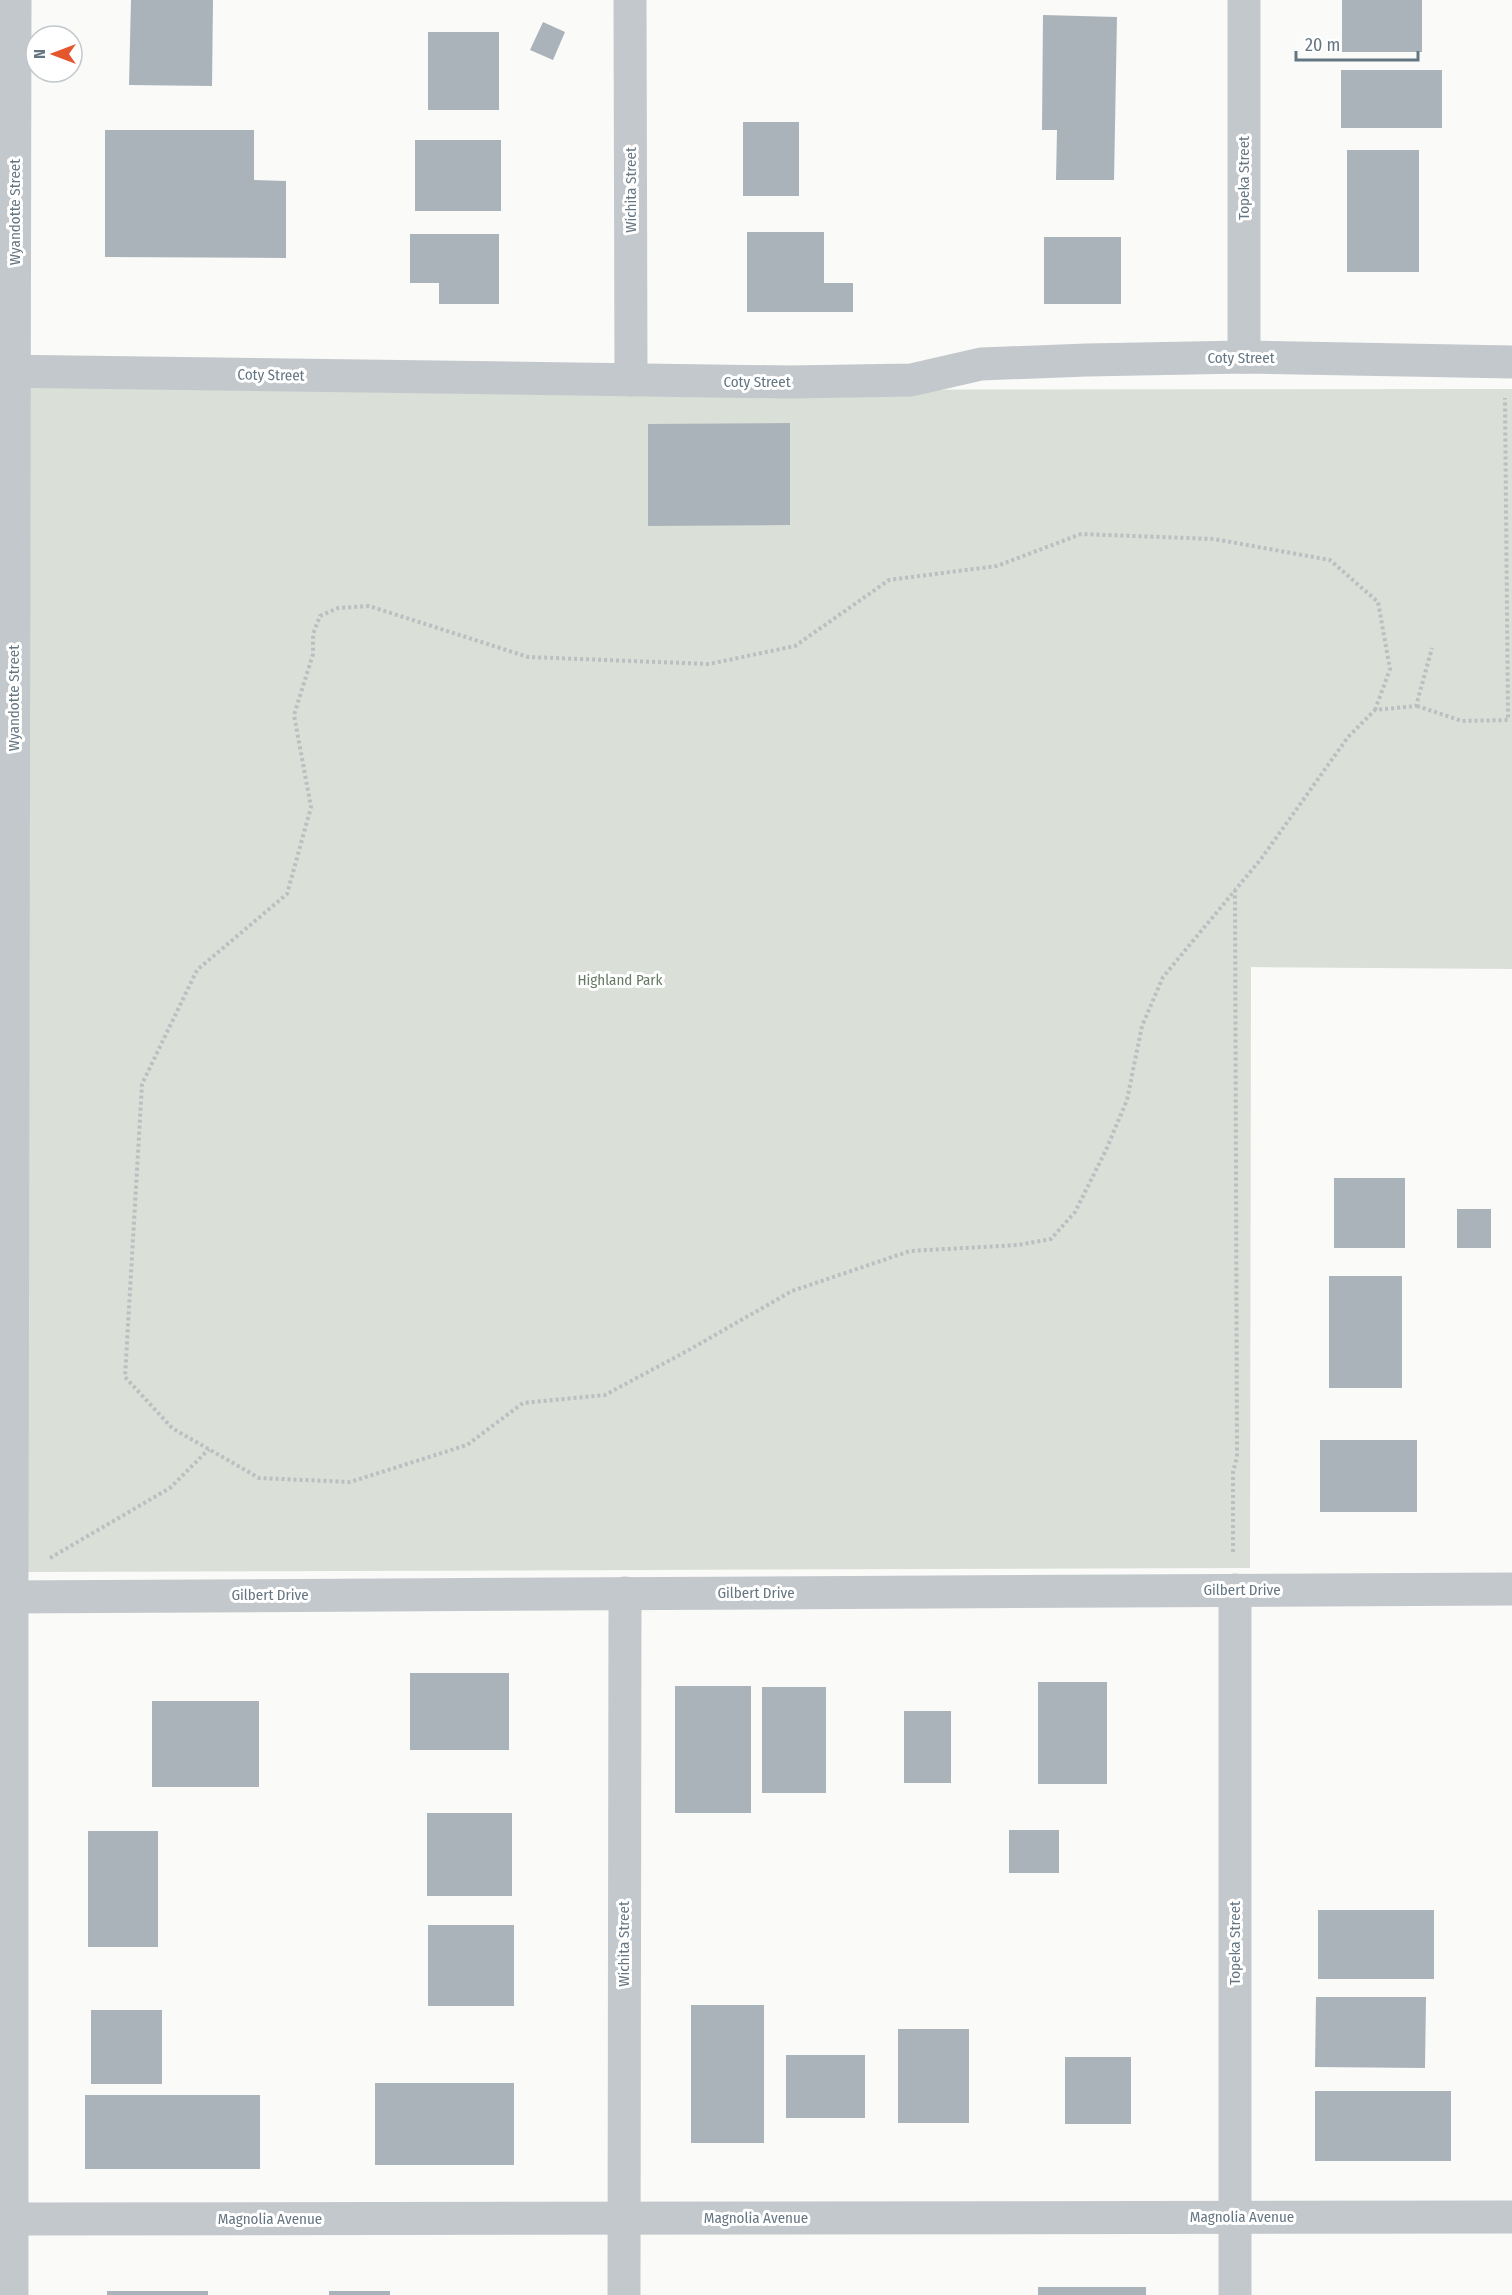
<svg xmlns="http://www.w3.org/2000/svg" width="1512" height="2295" font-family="'Fira Sans Condensed',sans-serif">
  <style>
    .green { fill: #dadfd7 }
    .building { fill: #aab3b9 }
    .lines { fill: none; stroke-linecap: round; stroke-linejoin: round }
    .path { stroke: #bbbfc2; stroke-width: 4; stroke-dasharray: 3 3; stroke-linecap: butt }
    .minor { stroke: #c3c8cc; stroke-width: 33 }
    .labels { text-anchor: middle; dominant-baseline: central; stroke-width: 6; stroke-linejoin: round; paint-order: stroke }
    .street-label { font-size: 15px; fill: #657683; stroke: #fff }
    .park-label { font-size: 15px; fill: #687a64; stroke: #fff }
  </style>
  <rect width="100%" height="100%" fill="#fafaf8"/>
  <polygon class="green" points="24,381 649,390 1512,389 1512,969 1251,967 1250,1568 26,1572"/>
  <g class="building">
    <polygon points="131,0 213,0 212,86 129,85"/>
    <rect x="1342" y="0" width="80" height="52"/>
    <polygon points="1043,15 1117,17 1114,180 1056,180 1057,130 1042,130"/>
    <polygon points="543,22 565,32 553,60 530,50"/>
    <rect x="428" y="32" width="71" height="78"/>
    <rect x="1341" y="70" width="101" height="58"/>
    <rect x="743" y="122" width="56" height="74"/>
    <polygon points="105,130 254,130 254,180 286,181 286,258 105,257"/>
    <rect x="415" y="140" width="86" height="71"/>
    <rect x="1347" y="150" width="72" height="122"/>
    <polygon points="747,232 824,232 824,283 853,283 853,312 747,312"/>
    <polygon points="410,234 499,234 499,304 439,304 439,283 410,283"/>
    <rect x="1044" y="237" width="77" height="67"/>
    <polygon points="790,423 790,525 648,526 648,424"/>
    <rect x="1334" y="1178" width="71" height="70"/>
    <rect x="1457" y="1209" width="34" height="39"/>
    <rect x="1329" y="1276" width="73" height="112"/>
    <rect x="1320" y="1440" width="97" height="72"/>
    <rect x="410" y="1673" width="99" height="77"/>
    <rect x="1038" y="1682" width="69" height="102"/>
    <rect x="675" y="1686" width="76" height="127"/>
    <rect x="762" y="1687" width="64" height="106"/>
    <rect x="152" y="1701" width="107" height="86"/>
    <rect x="904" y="1711" width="47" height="72"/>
    <rect x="427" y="1813" width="85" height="83"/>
    <rect x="1009" y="1830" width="50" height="43"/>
    <rect x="88" y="1831" width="70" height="116"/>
    <rect x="1318" y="1910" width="116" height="69"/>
    <rect x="428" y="1925" width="86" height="81"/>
    <polygon points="1316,1997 1426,1997 1425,2068 1315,2067"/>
    <rect x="691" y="2005" width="73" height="138"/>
    <rect x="91" y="2010" width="71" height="74"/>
    <rect x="898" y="2029" width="71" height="94"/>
    <rect x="786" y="2055" width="79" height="63"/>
    <rect x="1065" y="2057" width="66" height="67"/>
    <rect x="375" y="2083" width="139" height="82"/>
    <rect x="1315" y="2091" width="136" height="70"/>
    <rect x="85" y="2095" width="175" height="74"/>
    <rect x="1038" y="2287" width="108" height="8"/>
    <rect x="107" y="2291" width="101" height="4"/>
    <rect x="329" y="2291" width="61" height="4"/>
  </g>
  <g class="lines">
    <g class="path">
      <polyline points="1417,706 1462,721 1508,720 1505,398"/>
      <polyline points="1375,710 1390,669 1378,602 1330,560 1214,539 1081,534 997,566 889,580 795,646 709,664 528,657 369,606 338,608 320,616 313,634 313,654 294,715 311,807 287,894 197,970 142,1084 125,1377 172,1428 259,1478 350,1482 467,1445 523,1403 605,1395 687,1351 792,1291 910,1251 1018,1245 1051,1239 1075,1212 1106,1150 1127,1100 1142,1026 1163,977 1261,859 1348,737 1375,710 1416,706 1432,648"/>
      <polyline points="1233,1552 1233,1472 1237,1457 1235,891"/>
      <polyline points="50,1558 170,1488 209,1449"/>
    </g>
    <g class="minor">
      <polyline points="630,0 631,380"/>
      <polyline points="1244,0 1244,357"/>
      <polyline points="0,371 790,382 911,380 981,364 1087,360 1244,357 1512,362"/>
      <polyline points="1235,1590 1235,2295"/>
      <polyline points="0,1597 1512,1589"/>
      <polyline points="0,2219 1512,2217"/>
      <polyline points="12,2295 12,1567 15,0"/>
      <polyline points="624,2295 625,1593"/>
    </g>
  </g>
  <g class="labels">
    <g class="street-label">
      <text transform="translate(1244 178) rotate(-90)">Topeka Street</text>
      <text transform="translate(631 190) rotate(-90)">Wichita Street</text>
      <text transform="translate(15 212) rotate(-90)">Wyandotte Street</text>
      <text x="1241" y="358">Coty Street</text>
      <text transform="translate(271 375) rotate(1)">Coty Street</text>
      <text x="757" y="382">Coty Street</text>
      <text transform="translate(14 698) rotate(-90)">Wyandotte Street</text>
      <text x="1242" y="1590">Gilbert Drive</text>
      <text x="756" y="1593">Gilbert Drive</text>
      <text x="270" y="1595">Gilbert Drive</text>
      <text transform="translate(1235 1943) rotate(-90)">Topeka Street</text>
      <text transform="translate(624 1944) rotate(-90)">Wichita Street</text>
      <text x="1242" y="2217">Magnolia Avenue</text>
      <text x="756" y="2218">Magnolia Avenue</text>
      <text x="270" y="2219">Magnolia Avenue</text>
    </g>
    <g class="park-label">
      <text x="620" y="980">Highland Park</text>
    </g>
  </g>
  <g transform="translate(54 54) rotate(270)"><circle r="28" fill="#ffffff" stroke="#c1c8cd" stroke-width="1.5"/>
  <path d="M0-4.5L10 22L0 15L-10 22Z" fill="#e4572e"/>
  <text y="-9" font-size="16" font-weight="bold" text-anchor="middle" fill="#657683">N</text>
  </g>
  <path d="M1296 51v9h122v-9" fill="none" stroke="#657683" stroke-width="3"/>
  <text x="1305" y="51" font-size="18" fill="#657683" stroke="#ffffff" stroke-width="4.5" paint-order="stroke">20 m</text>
</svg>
